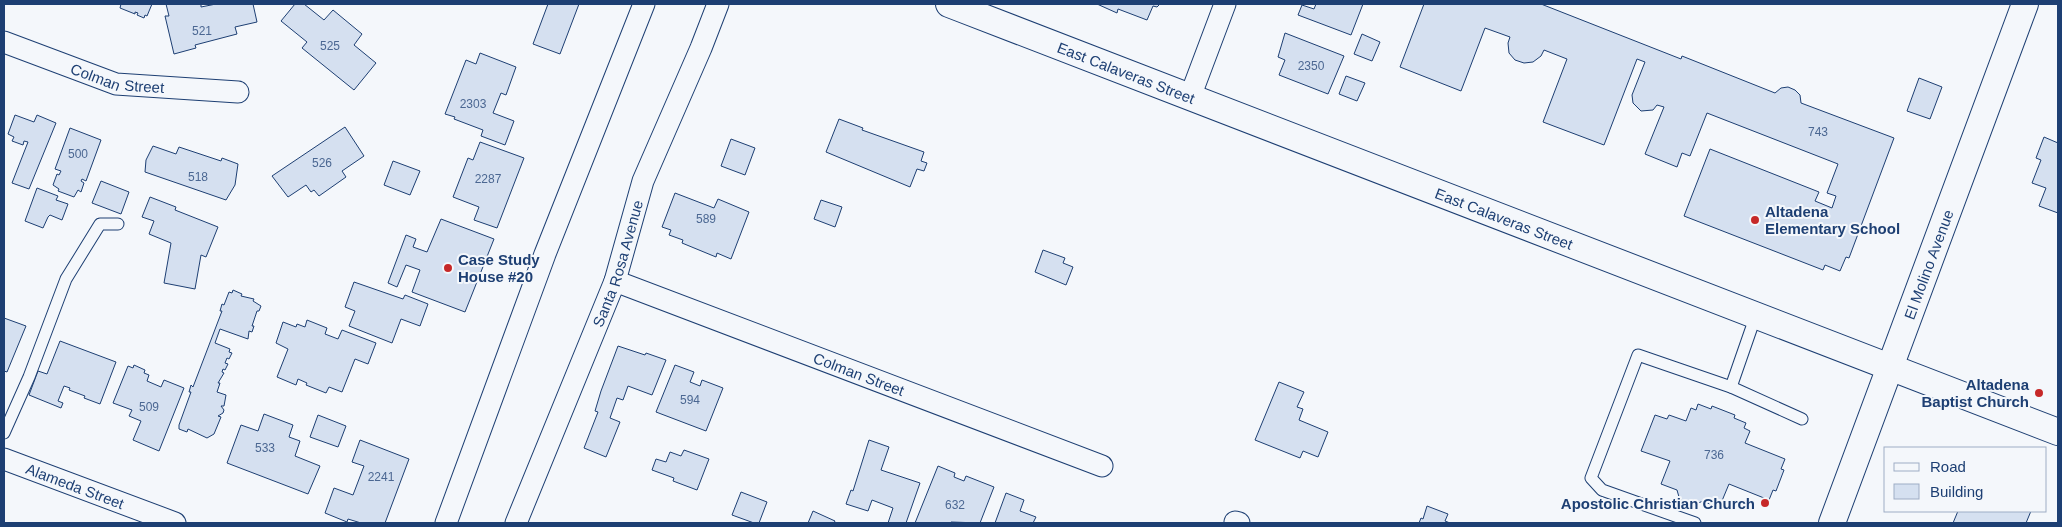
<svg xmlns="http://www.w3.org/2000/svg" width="2062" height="527" font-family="Helvetica,sans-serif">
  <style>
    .building { fill: #d5e0f0; stroke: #1d3f73 }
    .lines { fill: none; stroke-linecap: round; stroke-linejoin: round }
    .service-casing { stroke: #1d3f73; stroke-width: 13 }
    .minor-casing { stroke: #1d3f73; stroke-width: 23 }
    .tertiary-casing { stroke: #1d3f73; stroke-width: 28 }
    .service { stroke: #f4f7fb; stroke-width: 11 }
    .minor { stroke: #f4f7fb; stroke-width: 21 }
    .tertiary { stroke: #f4f7fb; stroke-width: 26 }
    .poi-dot { fill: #c62828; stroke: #f4f7fb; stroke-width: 2 }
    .labels { text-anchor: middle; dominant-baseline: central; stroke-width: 4; stroke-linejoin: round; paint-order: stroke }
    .number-label { font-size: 12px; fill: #4b6792 }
    .street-label { font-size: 15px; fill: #1d3f73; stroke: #f4f7fb }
    .poi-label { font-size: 15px; font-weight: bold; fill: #1d3f73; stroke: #f4f7fb; text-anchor: start }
  </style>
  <rect width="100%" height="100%" fill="#f4f7fb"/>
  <g class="building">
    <polygon points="121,4 152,4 147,16 145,15 144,18 137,15 138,13 135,12 135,14 120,8"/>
    <polygon points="166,4 201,4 201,7 216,4 253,4 257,22 235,27 237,34 195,45 196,48 174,54 165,16 169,16"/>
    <polygon points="295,4 304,4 324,20 333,10 362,34 354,45 376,63 354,90 302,48 307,42 281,21"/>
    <polygon points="548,4 579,4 560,54 533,44"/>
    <polygon points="1097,4 1160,4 1157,7 1153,6 1147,20 1118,9 1117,13"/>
    <polygon points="1316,4 1363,4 1351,35 1298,15 1302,5 1314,9"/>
    <polygon points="1424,4 1541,4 1681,59 1682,56 1775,93 1781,88 1788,87 1795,90 1800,95 1801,103 1894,138 1849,258 1846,257 1840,271 1825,265 1823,270 1684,216 1710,149 1819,192 1815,201 1832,208 1836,196 1827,193 1838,164 1707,113 1690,156 1682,153 1677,167 1645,154 1664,107 1657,105 1653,110 1641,111 1633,103 1632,95 1645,62 1637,59 1604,145 1543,122 1567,59 1544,50 1541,56 1533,62 1524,63 1515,60 1509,53 1508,43 1510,37 1485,28 1461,91 1400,67"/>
    <polygon points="1285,33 1344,56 1328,94 1279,75 1285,60 1278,57"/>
    <polygon points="1362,34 1380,42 1372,61 1354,54"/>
    <polygon points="480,53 516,67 506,95 501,93 493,113 514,121 505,145 481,136 483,130 454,119 455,117 445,114 466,60 476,64"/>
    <polygon points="1346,76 1365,83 1357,101 1339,94"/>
    <polygon points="1919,78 1942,87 1930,119 1907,111"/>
    <polygon points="15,115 34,122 37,115 56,123 29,189 12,183 28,142 24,141 23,145 12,141 14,137 8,134"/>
    <polygon points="839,119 863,128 862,130 924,152 921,161 927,163 924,171 917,169 910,187 826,152"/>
    <polygon points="345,127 364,156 342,171 346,177 319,196 314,190 311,192 306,185 288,197 272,176"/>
    <polygon points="70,128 101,140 86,181 82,179 81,181 84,183 81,192 78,190 74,197 58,191 59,189 53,185 57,174 59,175 61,171 55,169"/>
    <polygon points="2044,137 2058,143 2058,213 2039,206 2046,188 2032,183 2041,160 2036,158"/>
    <polygon points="731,139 755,148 745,175 721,166"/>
    <polygon points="480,142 524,158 497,228 474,220 479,207 453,197 468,158 473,160"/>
    <polygon points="153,146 176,154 179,147 221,161 222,158 238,164 235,185 226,200 145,172 146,160"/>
    <polygon points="393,161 420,171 410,195 384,185"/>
    <polygon points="101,181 129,192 121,214 92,203"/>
    <polygon points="37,188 58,196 56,200 68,204 62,220 50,215 48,217 43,228 25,221"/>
    <polygon points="675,193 714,208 718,199 749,212 731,259 717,253 716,257 682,243 683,240 669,235 671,230 662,227"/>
    <polygon points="150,197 176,207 175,210 218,227 206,257 201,255 195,289 164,283 171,243 149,234 154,221 142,217"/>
    <polygon points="821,200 842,207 835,227 814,219"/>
    <polygon points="441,219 494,239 465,312 412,292 420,270 406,265 397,287 388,283 406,235 416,239 413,247 427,252"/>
    <polygon points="1043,250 1065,258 1063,263 1073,267 1066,285 1035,272"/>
    <polygon points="354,282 403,299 405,295 428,304 420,326 401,319 392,343 349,326 355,311 345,307"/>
    <polygon points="233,290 242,294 241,296 254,299 253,301 261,306 259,311 257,311 252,326 254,326 252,332 249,331 248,339 220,329 215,343 230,349 229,352 232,353 229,359 227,358 225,363 228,364 225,370 223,369 222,372 224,373 218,383 220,383 217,392 226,395 224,406 221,406 224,410 223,413 218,416 221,417 214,434 207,438 188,429 187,432 179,429 179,425 191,392 189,392 191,385 193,387 222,311 220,311 222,304 224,305 229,292 232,293"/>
    <polygon points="4,318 26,326 7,372 4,371"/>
    <polygon points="307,320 327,328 325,334 338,339 342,330 376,343 368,364 355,359 342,392 329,387 326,393 306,385 307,383 298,379 296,385 277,377 288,349 276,343 283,322 296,327 297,324 305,327"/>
    <polygon points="60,341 116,362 100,404 84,398 85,396 69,390 70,388 64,386 58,401 63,403 61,408 29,395 38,371 47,374"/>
    <polygon points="618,346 645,355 646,353 666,360 652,395 628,386 623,400 617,398 610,418 620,422 606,457 584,448 598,412 595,411 601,391"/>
    <polygon points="134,365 145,370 144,373 149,375 147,381 161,387 164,380 184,388 159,451 133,440 141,421 129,416 132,410 113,403 128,366 133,368"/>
    <polygon points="675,365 694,372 690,382 700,386 702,380 723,388 706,431 656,412"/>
    <polygon points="1279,382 1304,392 1297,407 1303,409 1299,420 1328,432 1318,457 1303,451 1300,458 1255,440"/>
    <polygon points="1698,404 1711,409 1712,406 1735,415 1734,418 1746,423 1744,428 1750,431 1745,443 1785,459 1781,469 1784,470 1776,491 1773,490 1769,500 1729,484 1719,508 1703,501 1696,504 1690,504 1683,502 1679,497 1677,490 1661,484 1670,461 1641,451 1655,415 1667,419 1669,415 1686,421 1691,408 1696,410"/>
    <polygon points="264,414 293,425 289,437 300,441 295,456 320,466 308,494 227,463 241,425 258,431"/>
    <polygon points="318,415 346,426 338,447 310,437"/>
    <polygon points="360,440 409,459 385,523 361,523 348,519 347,522 325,513 334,488 353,495 364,466 352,462"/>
    <polygon points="869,440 889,447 881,470 920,483 906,523 888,523 893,508 872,500 868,511 846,504 851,490 853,491"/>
    <polygon points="684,450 709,459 697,490 673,481 674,478 652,470 656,459 666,462 670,452 681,456"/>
    <polygon points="938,466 955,473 954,477 964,481 966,476 994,487 980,523 951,522 950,523 915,523"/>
    <polygon points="741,492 767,502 759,523 754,523 732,515"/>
    <polygon points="1006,493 1024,500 1020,511 1036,517 1033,523 995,523"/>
    <polygon points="1427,506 1448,514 1445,521 1450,523 1419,523 1421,518 1423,519"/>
    <polygon points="813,511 835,521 834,523 808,523"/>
    <polygon points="1958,511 2031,511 2026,523 1953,523"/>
  </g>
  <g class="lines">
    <defs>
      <g id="service">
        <polyline points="1731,387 1802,419"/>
        <polyline points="4,433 29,377 66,279 100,224 118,224"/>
        <polyline points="1695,523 1602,490 1591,478 1638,355 1731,387 1756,315"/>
      </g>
      <g id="minor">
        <path id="s1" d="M4,42L116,84L238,92"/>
        <polyline points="1190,97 1225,4"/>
        <path id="s2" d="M615,281L1102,466"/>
        <path id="s3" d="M4,459L175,523"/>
        <polyline points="1235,522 1239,523"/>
        <polyline points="446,523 545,254 644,4"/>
        <path id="s4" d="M516,523L615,281L643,181L701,48L718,4"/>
      </g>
      <g id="tertiary">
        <path id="s5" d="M949,4L2058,432"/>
        <path id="s6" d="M1832,523L2025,4"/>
      </g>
    </defs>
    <use href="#service" class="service-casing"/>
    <use href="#minor" class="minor-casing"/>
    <use href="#tertiary" class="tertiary-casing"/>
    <use href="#service" class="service"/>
    <use href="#minor" class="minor"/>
    <use href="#tertiary" class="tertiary"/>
  </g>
  <g class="poi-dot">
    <circle cx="1755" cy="220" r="5"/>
    <circle cx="448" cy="268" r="5"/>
    <circle cx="2039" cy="393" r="5"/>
    <circle cx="1765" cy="503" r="5"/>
  </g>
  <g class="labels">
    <g class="number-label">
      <text x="202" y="31">521</text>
      <text x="330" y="46">525</text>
      <text x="1311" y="66">2350</text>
      <text x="473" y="104">2303</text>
      <text x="1818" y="132">743</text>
      <text x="78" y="154">500</text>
      <text x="322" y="163">526</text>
      <text x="198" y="177">518</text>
      <text x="488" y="179">2287</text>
      <text x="706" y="219">589</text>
      <text x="690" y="400">594</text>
      <text x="149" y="407">509</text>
      <text x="265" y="448">533</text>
      <text x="1714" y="455">736</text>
      <text x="381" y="477">2241</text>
      <text x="955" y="505">632</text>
    </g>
    <g class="street-label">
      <text stroke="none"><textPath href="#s5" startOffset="190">East Calaveras Street</textPath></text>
      <text stroke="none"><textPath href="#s1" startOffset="120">Colman Street</textPath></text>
      <text stroke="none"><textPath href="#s5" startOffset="595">East Calaveras Street</textPath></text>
      <text stroke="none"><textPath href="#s4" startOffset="279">Santa Rosa Avenue</textPath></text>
      <text stroke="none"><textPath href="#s6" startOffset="276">El Molino Avenue</textPath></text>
      <text stroke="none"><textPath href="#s2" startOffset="261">Colman Street</textPath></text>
      <text stroke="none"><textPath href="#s3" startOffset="76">Alameda Street</textPath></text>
    </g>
    <g class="poi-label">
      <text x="1765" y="211">Altadena<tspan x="1765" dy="17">Elementary School</tspan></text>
      <text x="458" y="259">Case Study<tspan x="458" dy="17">House #20</tspan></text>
      <text x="2029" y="384" text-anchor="end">Altadena<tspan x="2029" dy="17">Baptist Church</tspan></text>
      <text x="1755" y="503" text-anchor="end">Apostolic Christian Church</text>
    </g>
  </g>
  <rect width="2062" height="527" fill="none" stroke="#1d3f73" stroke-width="10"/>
  <rect x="1884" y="447" width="162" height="65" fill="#f4f7fb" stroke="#9eadc5"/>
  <rect x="1894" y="463" width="25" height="8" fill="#f4f7fb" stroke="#9eadc5"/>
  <text x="1930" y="472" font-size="15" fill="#1d3f73">Road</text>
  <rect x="1894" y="484" width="25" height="15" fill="#d5e0f0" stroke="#9eadc5"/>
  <text x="1930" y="497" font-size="15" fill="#1d3f73">Building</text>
</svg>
